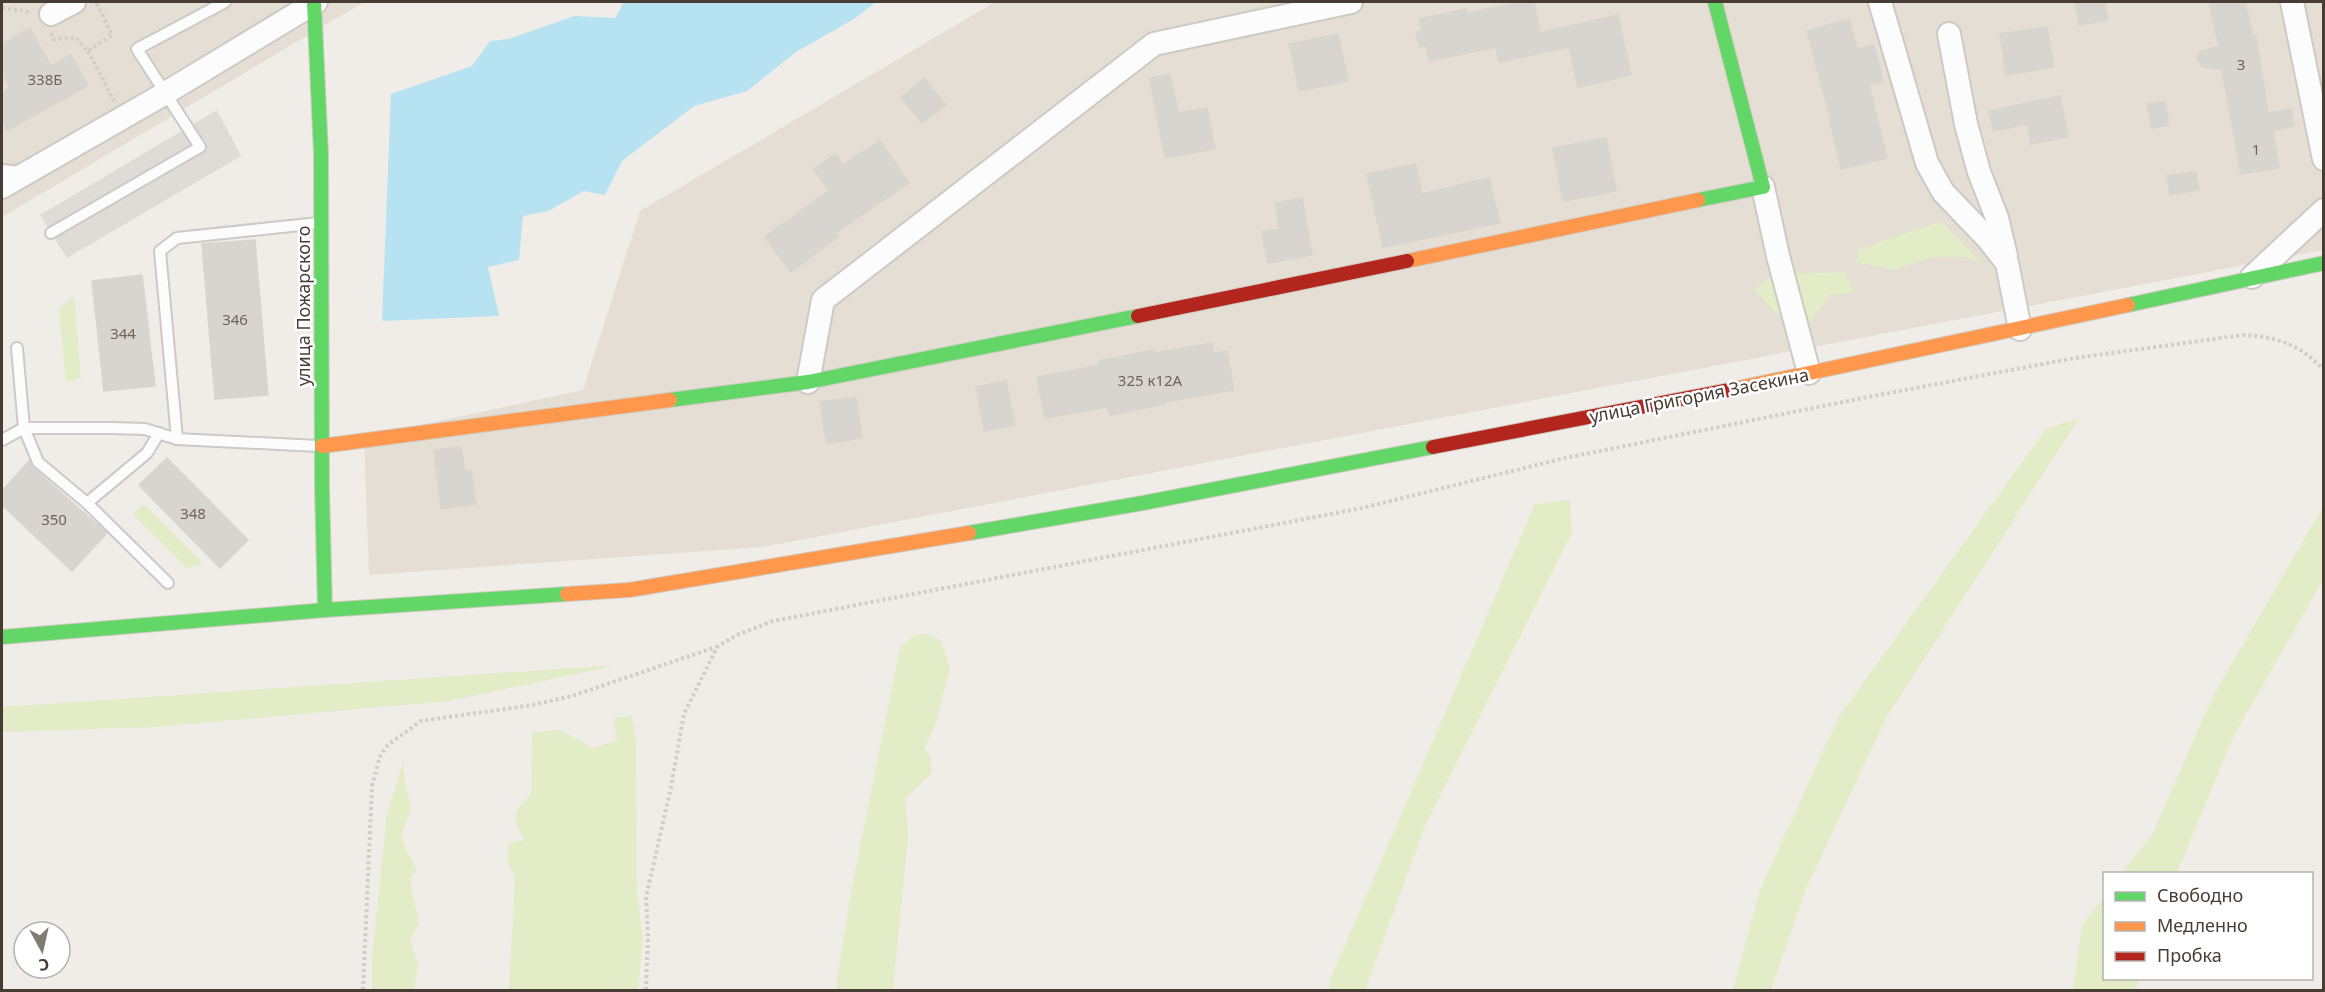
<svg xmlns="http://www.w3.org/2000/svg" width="2325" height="992" font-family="'Noto Sans',sans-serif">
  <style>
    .residential { fill: #e5ded5 }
    .green { fill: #e2ecc6 }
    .parking { fill: #dfdcd8 }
    .water { fill: #b6e2f1 }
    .building { fill: #d8d4cf; stroke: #d8d4ce; stroke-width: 1.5 }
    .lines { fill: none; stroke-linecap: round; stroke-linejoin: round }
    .lane-casing { stroke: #cdc9c4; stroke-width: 14 }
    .street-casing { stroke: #cdc9c4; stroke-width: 26 }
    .fast-casing { stroke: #d1cac0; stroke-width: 16 }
    .slow-casing { stroke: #d1cac0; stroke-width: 16 }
    .jam-casing { stroke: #d1cac0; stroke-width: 16 }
    .path { stroke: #d1cdc9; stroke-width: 4; stroke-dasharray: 3 3; stroke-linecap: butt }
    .lane { stroke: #fdfcfc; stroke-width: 10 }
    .street { stroke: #fdfcfc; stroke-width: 22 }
    .fast { stroke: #63d668; stroke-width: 14 }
    .slow { stroke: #ff974d; stroke-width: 14 }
    .jam { stroke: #b3261e; stroke-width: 14 }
    .labels { text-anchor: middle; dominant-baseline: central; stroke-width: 5; stroke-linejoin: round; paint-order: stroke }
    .number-label { font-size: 15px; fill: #6d645c }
    .street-label { font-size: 18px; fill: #473d34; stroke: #fff }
  </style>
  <rect width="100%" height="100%" fill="#f0ede8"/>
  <g class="residential">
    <polygon points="2,2 364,2 2,217"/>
    <polygon points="995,2 2323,2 2323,250 763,547 369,575 364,437 583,390 640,211"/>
  </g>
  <g class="green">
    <polygon points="1941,221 1983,264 1965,257 1935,257 1892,270 1856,262 1859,249"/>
    <polygon points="1845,272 1854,292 1830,295 1807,327 1778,315 1754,290 1774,274"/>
    <polygon points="74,296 81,378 66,382 59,309"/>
    <polygon points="2079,418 1886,718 1806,889 1771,990 1733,990 1760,890 1838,718 2046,429"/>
    <polygon points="1570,500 1572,533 1425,826 1365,990 1329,990 1330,980 1535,504"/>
    <polygon points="144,504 203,563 187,569 133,514"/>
    <polygon points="2323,507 2323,580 2233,737 2177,873 2122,873 2152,835 2213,696"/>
    <polygon points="926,634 941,641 950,669 935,725 924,748 931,757 931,774 905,799 908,836 893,990 837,990 837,981 851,892 900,648 914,635"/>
    <polygon points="618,665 449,701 155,727 2,732 2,707"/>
    <polygon points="632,716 636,744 637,891 643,939 638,990 509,990 515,878 507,859 509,843 525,840 516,825 517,810 531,794 532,732 560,730 592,748 617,741 614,718"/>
    <polygon points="404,760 404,777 411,808 402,834 405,848 417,870 410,880 419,923 410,940 418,964 414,990 372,990 372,958 387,814"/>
    <polygon points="2104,897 2104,978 2140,979 2135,990 2073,990 2082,925"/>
  </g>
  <polygon class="parking" points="217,110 241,156 67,258 40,215"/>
  <polygon class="water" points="624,2 876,2 854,19 796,52 747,91 694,106 622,161 605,195 584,191 548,211 523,216 519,260 488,267 499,316 382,321 391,94 472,66 490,41 509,39 574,16 615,18"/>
  <g class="building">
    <polygon points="1521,2 1534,2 1540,33 1618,15 1631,75 1578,87 1569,47 1499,62 1496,47 1429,61 1426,46 1420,47 1416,32 1422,31 1419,19 1466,9 1467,13"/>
    <polygon points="2075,2 2105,2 2108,20 2079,25"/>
    <polygon points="2209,2 2245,2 2253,36 2256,36 2268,113 2291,109 2294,126 2273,130 2279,168 2241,174 2222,69 2203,67 2197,59 2200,52 2219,46"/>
    <polygon points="1849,19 1857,49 1874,45 1883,81 1869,85 1887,158 1841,169 1830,121 1831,120 1807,31"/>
    <polygon points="2047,27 2054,67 2006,75 2000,34"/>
    <polygon points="30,28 51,66 71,55 88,86 7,130 2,119 2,93 10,88 2,72 2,44"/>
    <polygon points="1338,34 1348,81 1299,91 1289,44"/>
    <polygon points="1170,74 1178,113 1207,108 1215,149 1165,158 1150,78"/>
    <polygon points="924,78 946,105 922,123 901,97"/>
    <polygon points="2060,96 2068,137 2031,144 2027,124 1993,131 1989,111"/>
    <polygon points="2165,101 2169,125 2152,128 2147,104"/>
    <polygon points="1606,138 1616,191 1563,201 1553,148"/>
    <polygon points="880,141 909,183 837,232 839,236 791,272 765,237 829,190 814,169 836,154 843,165"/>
    <polygon points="1415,164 1422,194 1489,178 1500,223 1383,247 1367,174"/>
    <polygon points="2196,171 2199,190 2170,195 2167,176"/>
    <polygon points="1302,198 1312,255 1268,263 1262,232 1279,229 1275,203"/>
    <polygon points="255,240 268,395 215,399 202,244"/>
    <polygon points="142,275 155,386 104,391 92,281"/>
    <polygon points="1212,343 1214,353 1227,351 1234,390 1164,402 1164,404 1110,415 1108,407 1045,418 1037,377 1100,365 1099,361 1154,350 1154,353"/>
    <polygon points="1006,381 1015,425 985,431 976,387"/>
    <polygon points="856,397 862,438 827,444 820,402"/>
    <polygon points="461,447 465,471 471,470 476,504 441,509 434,450"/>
    <polygon points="167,458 248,540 220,568 139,485"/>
    <polygon points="29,461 33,468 107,533 72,571 2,505 2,491"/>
  </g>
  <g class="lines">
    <defs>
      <g id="lane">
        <polyline points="2,170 20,172"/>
        <polyline points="51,233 200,147 137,49 225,2"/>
        <polyline points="17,348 24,428 38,462 87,503 168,583"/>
        <polyline points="177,439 160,251 177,238 319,223"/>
        <polyline points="2,440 24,428 112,428 145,429 177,439 318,446"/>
        <polyline points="87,503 147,453 159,433"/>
      </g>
      <g id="street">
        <polyline points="1880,2 1927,163 1943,192 1988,239 2007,263 2020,329"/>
        <polyline points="2292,2 2324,159"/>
        <polyline points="51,14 74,2"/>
        <polyline points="1949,34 1966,124 1979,172 1997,218 2006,256"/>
        <polyline points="2,187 164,94 316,2"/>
        <polyline points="1763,187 1778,256 1809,373"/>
        <polyline points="2252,277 2324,210"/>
        <polyline points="808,382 823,300 1154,44 1351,2"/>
      </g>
      <g id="fast">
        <polyline points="314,2 321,154 322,488 325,610"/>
        <polyline points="1698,200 1763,187 1715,2"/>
        <polyline points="2128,305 2324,263"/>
        <polyline points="670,400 808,382 1138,316"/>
        <polyline points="969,533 1143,503 1433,447"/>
        <polyline points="2,637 325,610 567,594"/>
      </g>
      <g id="slow">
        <polyline points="1407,261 1698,200"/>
        <polyline points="1734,389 2128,305"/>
        <polyline points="322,446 670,400"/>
        <polyline points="567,594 629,590 969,533"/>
      </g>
      <g id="jam">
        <polyline points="1138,316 1407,261"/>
        <polyline points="1433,447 1734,389"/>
      </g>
    </defs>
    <use href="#lane" class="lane-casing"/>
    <use href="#street" class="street-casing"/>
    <use href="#fast" class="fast-casing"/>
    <use href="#slow" class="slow-casing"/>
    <use href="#jam" class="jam-casing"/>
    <g class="path">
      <polyline points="2,8 32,12"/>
      <polyline points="51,33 53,39 76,38 88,51 112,35 96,2"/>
      <polyline points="88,51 114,101"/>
      <polyline points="363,990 372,786 380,756 388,745 421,721 532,705 572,696 716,647"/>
      <path d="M646,990L648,936L646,897L670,792L684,714L717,647L737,635L773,621L1362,508L1565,458L1868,397L2075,358L2243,335C2278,337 2299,344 2324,370"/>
    </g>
    <use href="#lane" class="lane"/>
    <use href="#street" class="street"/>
    <use href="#fast" class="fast"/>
    <use href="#slow" class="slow"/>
    <use href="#jam" class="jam"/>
  </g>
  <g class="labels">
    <g class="number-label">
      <text x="2241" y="64">3</text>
      <text x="45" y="79">338Б</text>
      <text x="2256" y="149">1</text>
      <text x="235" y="319">346</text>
      <text x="123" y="333">344</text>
      <text x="1150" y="380">325 к12А</text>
      <text x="193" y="513">348</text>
      <text x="54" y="519">350</text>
    </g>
    <g class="street-label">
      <text transform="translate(303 306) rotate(-90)">улица Пожарского</text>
      <text transform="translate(1699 395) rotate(-11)">улица Григория Засекина</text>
    </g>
  </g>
  <rect width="2325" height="992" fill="none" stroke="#473d34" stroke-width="6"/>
  <rect x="2103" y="872" width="210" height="108" fill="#ffffff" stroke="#b5b1ae" stroke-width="1.5"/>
  <rect x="2115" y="892" width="30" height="9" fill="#63d668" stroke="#b5b1ae" stroke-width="1.5"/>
  <text x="2157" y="902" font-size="18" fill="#473d34">Свободно</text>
  <rect x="2115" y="922" width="30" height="9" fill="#ff974d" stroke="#b5b1ae" stroke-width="1.5"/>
  <text x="2157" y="932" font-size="18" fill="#473d34">Медленно</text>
  <rect x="2115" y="952" width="30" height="9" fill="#b3261e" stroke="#b5b1ae" stroke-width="1.5"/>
  <text x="2157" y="962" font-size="18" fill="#473d34">Пробка</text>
  <g transform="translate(42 950) rotate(172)"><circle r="28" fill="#ffffff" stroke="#b5b1ae" stroke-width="1.5"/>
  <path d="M0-4.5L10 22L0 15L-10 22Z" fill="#827b73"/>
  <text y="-9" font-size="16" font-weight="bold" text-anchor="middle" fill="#473d34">С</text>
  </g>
</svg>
